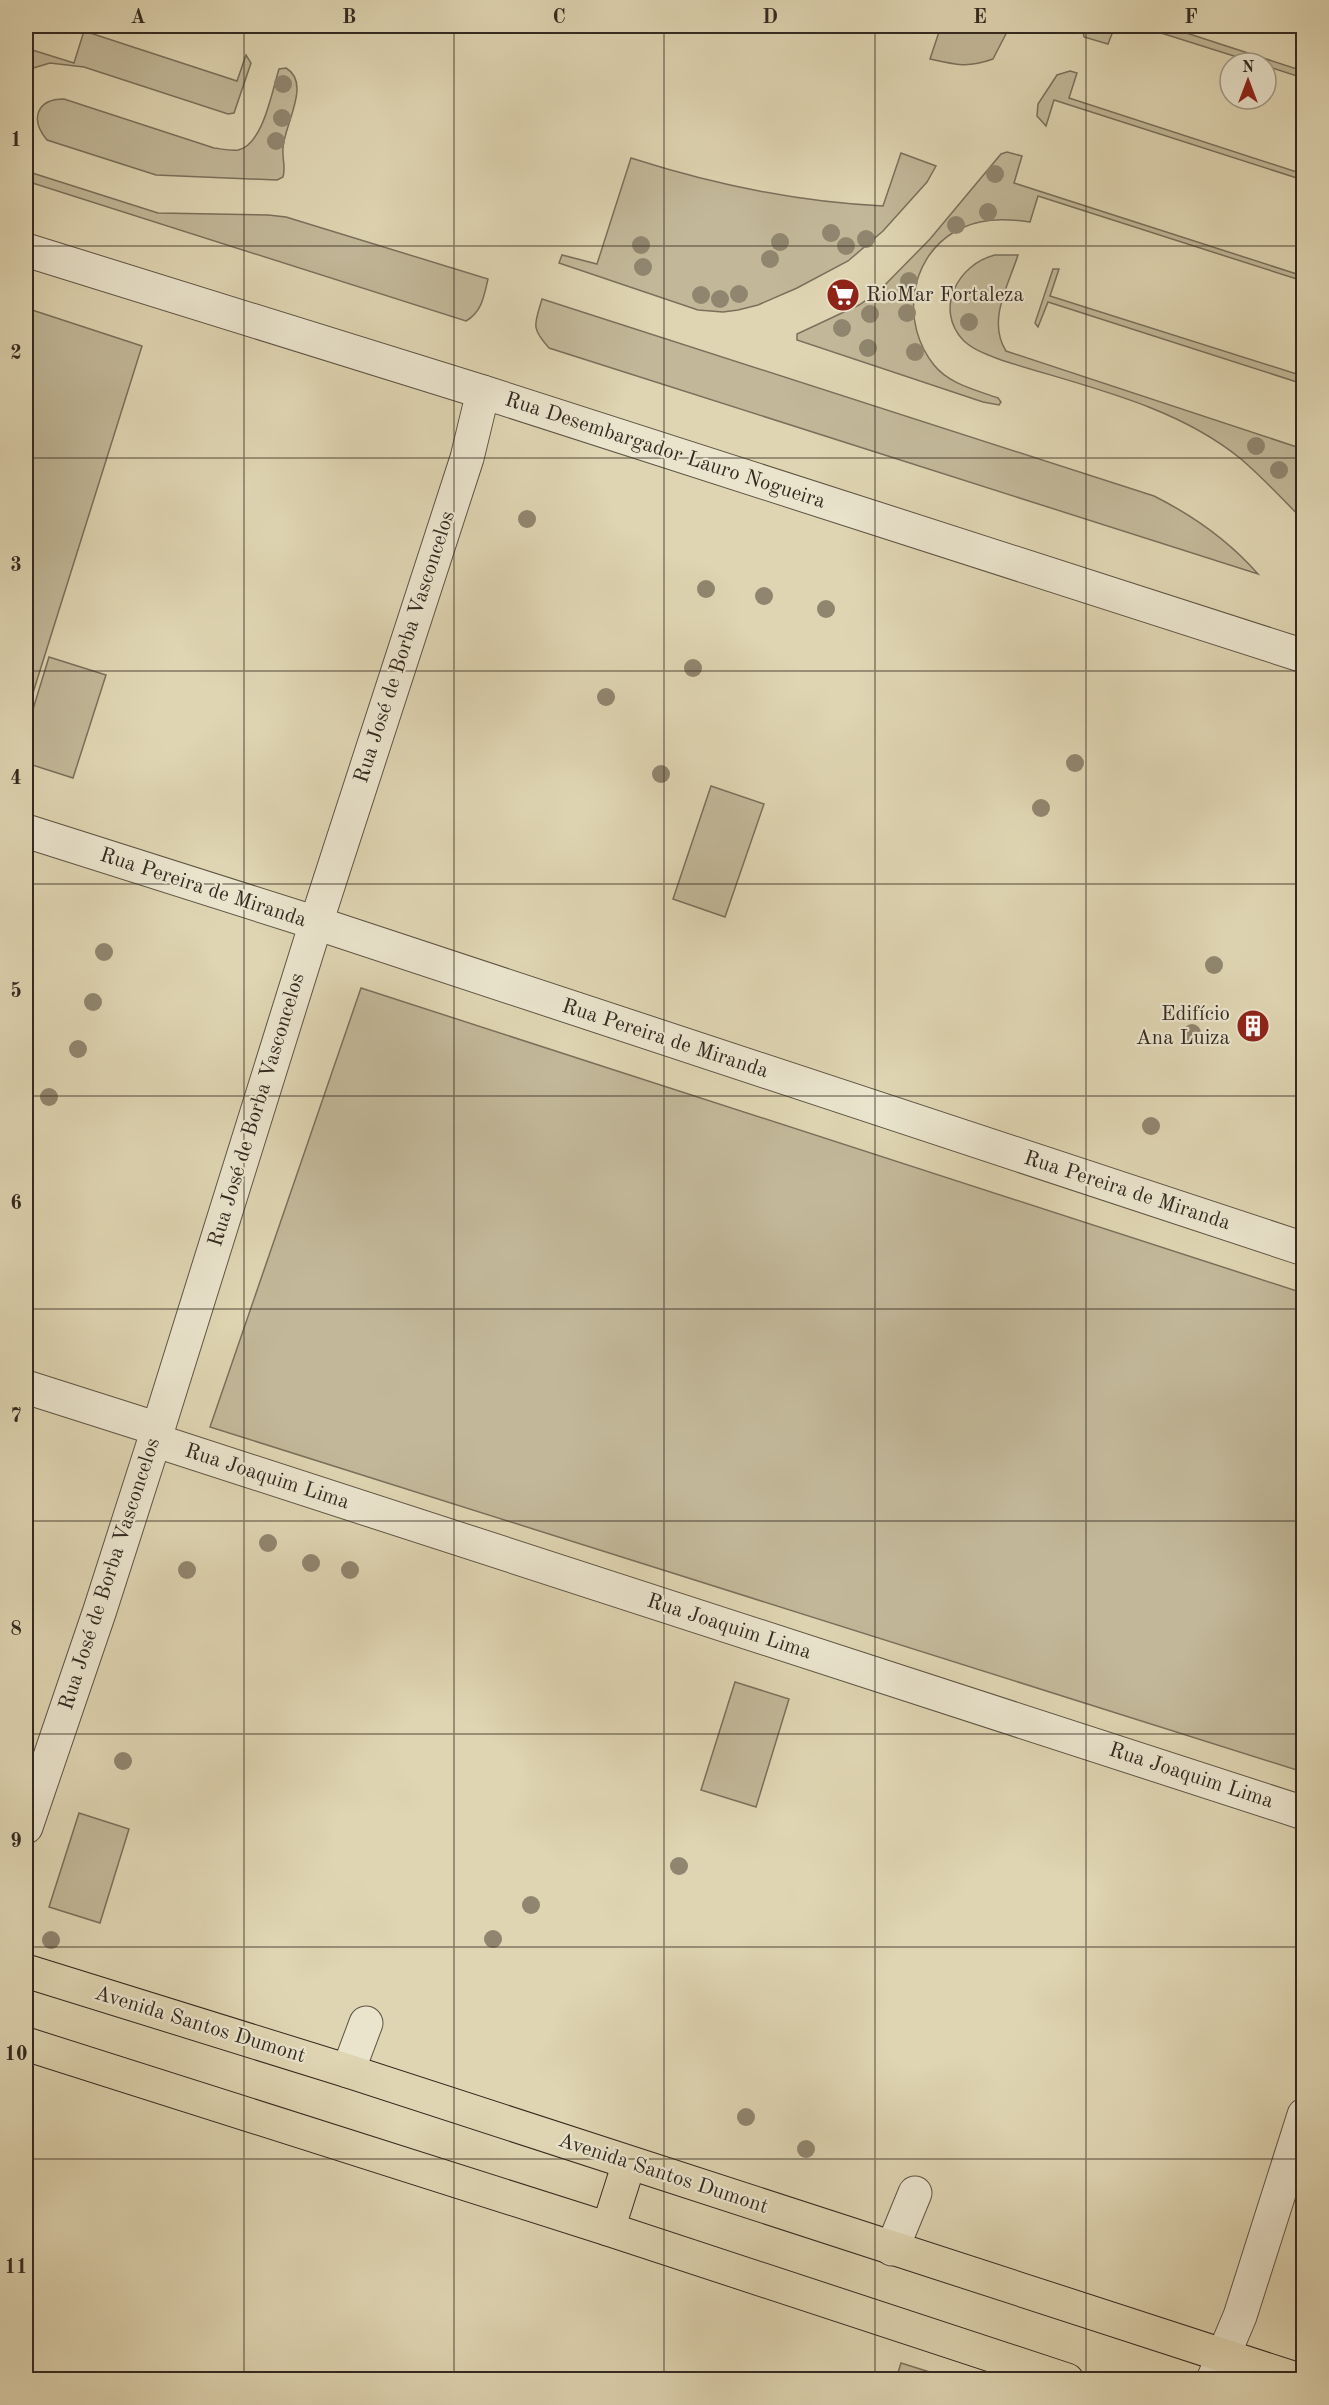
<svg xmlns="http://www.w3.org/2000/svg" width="1329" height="2405" font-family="'Old Standard TT',serif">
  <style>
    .green { fill: #c2b899; stroke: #7a705c; stroke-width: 1.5 }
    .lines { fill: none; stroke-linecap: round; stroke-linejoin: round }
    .minor-casing { stroke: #5e5444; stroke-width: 35 }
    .major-casing { stroke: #332920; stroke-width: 35 }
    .minor { stroke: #eae4cd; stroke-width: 33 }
    .major { stroke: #dfd5b2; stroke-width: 33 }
    .tree { fill: #90866f }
    .grid { fill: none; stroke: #332920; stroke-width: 1.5; stroke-opacity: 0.55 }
    .labels { text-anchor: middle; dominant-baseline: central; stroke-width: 4.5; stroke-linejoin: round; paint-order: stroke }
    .poi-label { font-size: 21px; fill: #332920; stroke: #eae4cd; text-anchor: start }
    .street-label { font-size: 21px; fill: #332920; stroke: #eae4cd }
    .neatline { fill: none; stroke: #332920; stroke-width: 2 }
    .grid-label { font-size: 20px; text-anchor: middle; font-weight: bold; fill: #332920 }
  </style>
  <rect width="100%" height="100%" fill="#dfd5b2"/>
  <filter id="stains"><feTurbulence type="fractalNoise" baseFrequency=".00333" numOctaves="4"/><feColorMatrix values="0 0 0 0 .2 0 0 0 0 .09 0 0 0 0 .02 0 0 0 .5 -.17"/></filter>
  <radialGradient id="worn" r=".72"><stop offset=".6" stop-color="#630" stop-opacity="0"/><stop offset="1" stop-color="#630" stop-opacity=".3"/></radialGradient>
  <g class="green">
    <path d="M941,26H1010L993,59C968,68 956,65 930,59Z"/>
    <polygon points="1089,26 1115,26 1108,44 1084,37 1083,31"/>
    <polygon points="1139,26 1165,26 1303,71 1303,78 1266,66 1266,63 1256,63"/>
    <polygon points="84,31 237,81 246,55 251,63 234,113 228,114 84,67 50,63 30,69 26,73 26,48 74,63"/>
    <path d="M286,68C312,83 284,125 283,148C282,159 286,167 283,177L277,180L156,175L47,140C30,120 36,99 64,99L214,148C222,149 230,151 238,150C263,145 272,91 279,69Z"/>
    <polygon points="1070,71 1077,73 1069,98 1303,174 1303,180 1054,100 1046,126 1037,116 1038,104 1057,75"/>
    <path d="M1007,152L1022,156L1014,183L1303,276V281L1038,196L1030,222C1003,218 978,218 954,232C908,260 901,324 934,365C949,384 976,390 998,398L1001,402L999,405L983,402L797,340V334L859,305L879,291L930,239L1001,154Z"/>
    <path d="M901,153L936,166L927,182L883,231L848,261L797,288L758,305L738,310L723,312L698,310L559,263L562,255L597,264L631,158C712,184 798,202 883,206Z"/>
    <path d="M26,171L158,213L268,215L286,217L488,279C484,296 482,312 466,321L26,181Z"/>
    <path d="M995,255H1018C1008,286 987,321 1006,351L1303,449V520C1283,499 1263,478 1241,459C1174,404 1082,386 1001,360C988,355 973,350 963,340C934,309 958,264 995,255Z"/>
    <polygon points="1053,269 1059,269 1050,296 1303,376 1303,384 1048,302 1038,327 1035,323"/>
    <path d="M542,299L1154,496C1194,516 1229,541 1258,574L549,348C530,327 535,324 542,299Z"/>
    <polygon points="26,308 142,346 26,715"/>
    <polygon points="49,657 106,675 73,778 26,763 26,732"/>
    <polygon points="711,786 764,804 725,917 673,899"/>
    <polygon points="361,988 1303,1293 1303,1772 210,1427"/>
    <polygon points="735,1682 789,1699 756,1807 701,1790"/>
    <polygon points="79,1813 129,1829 100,1923 49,1907"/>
    <polygon points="901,2363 952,2379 896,2379"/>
  </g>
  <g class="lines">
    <defs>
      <g id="minor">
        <polyline points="26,250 483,392 1304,656"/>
        <polyline points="26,831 316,923 1304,1249"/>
        <polyline points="26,1387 158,1429"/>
        <polyline points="154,1440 1304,1813"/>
        <polyline points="26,1827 100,1610 158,1429 316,923 467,458 483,392"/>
        <polyline points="348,2071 366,2023"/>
        <polyline points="892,2249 915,2193"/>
        <polyline points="1213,2380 1240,2316 1304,2115"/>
      </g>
      <g id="major">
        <polyline points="26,1971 348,2071 1299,2380"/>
        <polyline points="26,2044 608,2229 1067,2380"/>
        <polyline points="608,2229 629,2163"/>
      </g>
    </defs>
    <use href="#minor" class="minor-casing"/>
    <use href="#major" class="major-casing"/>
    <use href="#minor" class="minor"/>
    <use href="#major" class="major"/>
  </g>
  <g class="tree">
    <circle cx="283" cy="84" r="9"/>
    <circle cx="282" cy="118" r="9"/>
    <circle cx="276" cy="141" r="9"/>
    <circle cx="995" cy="174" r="9"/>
    <circle cx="988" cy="212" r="9"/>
    <circle cx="956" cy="225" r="9"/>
    <circle cx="831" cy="233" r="9"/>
    <circle cx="866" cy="239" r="9"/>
    <circle cx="780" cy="242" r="9"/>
    <circle cx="641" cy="245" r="9"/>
    <circle cx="846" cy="246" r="9"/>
    <circle cx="770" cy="259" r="9"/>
    <circle cx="643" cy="267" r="9"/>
    <circle cx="909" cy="281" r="9"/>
    <circle cx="739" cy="294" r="9"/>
    <circle cx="701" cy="295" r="9"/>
    <circle cx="720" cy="299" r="9"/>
    <circle cx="907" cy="313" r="9"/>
    <circle cx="870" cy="314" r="9"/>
    <circle cx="969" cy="322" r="9"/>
    <circle cx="842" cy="328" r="9"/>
    <circle cx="868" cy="348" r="9"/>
    <circle cx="915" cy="352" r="9"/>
    <circle cx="1256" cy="446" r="9"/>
    <circle cx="1279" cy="470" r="9"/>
    <circle cx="527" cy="519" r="9"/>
    <circle cx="706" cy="589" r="9"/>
    <circle cx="764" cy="596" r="9"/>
    <circle cx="826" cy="609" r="9"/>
    <circle cx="693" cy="668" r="9"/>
    <circle cx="606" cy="697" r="9"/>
    <circle cx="1075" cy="763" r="9"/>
    <circle cx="661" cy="774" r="9"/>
    <circle cx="1041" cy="808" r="9"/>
    <circle cx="104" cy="952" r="9"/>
    <circle cx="1214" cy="965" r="9"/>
    <circle cx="93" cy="1002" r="9"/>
    <circle cx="1192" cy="1033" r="9"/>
    <circle cx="78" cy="1049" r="9"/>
    <circle cx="49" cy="1097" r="9"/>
    <circle cx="1151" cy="1126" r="9"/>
    <circle cx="268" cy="1543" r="9"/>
    <circle cx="311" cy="1563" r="9"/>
    <circle cx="187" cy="1570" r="9"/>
    <circle cx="350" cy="1570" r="9"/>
    <circle cx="123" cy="1761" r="9"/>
    <circle cx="679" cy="1866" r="9"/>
    <circle cx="531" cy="1905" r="9"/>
    <circle cx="493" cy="1939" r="9"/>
    <circle cx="51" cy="1940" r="9"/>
    <circle cx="746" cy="2117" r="9"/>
    <circle cx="806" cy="2149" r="9"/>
  </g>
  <path class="grid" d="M244,26V2380M454,26V2380M664,26V2380M875,26V2380M1086,26V2380M26,246H1304M26,458H1304M26,671H1304M26,884H1304M26,1096H1304M26,1309H1304M26,1521H1304M26,1734H1304M26,1947H1304M26,2159H1304"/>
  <defs>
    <symbol id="supermarket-disc" viewBox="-11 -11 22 22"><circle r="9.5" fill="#8f2418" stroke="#eae4cd"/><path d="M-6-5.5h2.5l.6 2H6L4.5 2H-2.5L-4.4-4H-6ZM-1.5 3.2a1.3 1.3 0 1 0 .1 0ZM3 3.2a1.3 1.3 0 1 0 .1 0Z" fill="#fff"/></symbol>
    <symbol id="building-disc" viewBox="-11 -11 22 22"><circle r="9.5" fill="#8f2418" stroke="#eae4cd"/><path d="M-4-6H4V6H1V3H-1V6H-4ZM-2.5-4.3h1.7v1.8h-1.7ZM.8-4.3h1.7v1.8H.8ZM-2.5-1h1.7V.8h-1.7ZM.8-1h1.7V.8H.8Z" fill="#fff"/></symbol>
  </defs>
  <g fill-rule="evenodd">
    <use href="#supermarket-disc" x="824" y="276" width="38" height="38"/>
    <use href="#building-disc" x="1234" y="1007" width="38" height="38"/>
  </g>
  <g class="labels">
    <g class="poi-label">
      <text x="866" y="295">RioMar Fortaleza</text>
      <text x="1230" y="1014" text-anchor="end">Edifício<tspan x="1230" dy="24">Ana Luiza</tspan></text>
    </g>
    <g class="street-label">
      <text transform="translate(665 451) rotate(18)">Rua Desembargador Lauro Nogueira</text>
      <text transform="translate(405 647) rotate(-72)">Rua José de Borba Vasconcelos</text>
      <text transform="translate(203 888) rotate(18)">Rua Pereira de Miranda</text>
      <text transform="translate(665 1039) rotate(18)">Rua Pereira de Miranda</text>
      <text transform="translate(257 1110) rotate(-73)">Rua José de Borba Vasconcelos</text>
      <text transform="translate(1127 1191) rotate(18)">Rua Pereira de Miranda</text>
      <text transform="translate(267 1477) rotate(18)">Rua Joaquim Lima</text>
      <text transform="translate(110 1574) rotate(-72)">Rua José de Borba Vasconcelos</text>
      <text transform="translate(729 1627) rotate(18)">Rua Joaquim Lima</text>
      <text transform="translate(1191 1776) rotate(18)">Rua Joaquim Lima</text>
      <text transform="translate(200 2025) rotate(17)">Avenida Santos Dumont</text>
      <text transform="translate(663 2174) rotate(18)">Avenida Santos Dumont</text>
    </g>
  </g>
  <rect width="1329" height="2405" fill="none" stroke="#dfd5b2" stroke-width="66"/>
  <g transform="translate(1248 81)"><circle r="28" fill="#eae4cd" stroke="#a19988" stroke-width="1.5"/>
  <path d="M0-4.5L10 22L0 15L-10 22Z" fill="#8f2418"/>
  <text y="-9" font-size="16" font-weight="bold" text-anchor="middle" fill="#332920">N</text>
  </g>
  <rect x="33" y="33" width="1263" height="2339" class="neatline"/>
  <g class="grid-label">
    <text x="138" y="23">A</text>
    <text x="349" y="23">B</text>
    <text x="559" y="23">C</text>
    <text x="770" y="23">D</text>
    <text x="980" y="23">E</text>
    <text x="1191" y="23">F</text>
    <text x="16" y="146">1</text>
    <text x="16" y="359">2</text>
    <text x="16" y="571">3</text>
    <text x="16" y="784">4</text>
    <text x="16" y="997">5</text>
    <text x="16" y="1209">6</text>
    <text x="16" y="1422">7</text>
    <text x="16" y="1635">8</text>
    <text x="16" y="1847">9</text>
    <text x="16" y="2060">10</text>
    <text x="16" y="2273">11</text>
  </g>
  <rect width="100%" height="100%" filter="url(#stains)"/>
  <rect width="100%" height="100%" fill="url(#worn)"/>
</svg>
